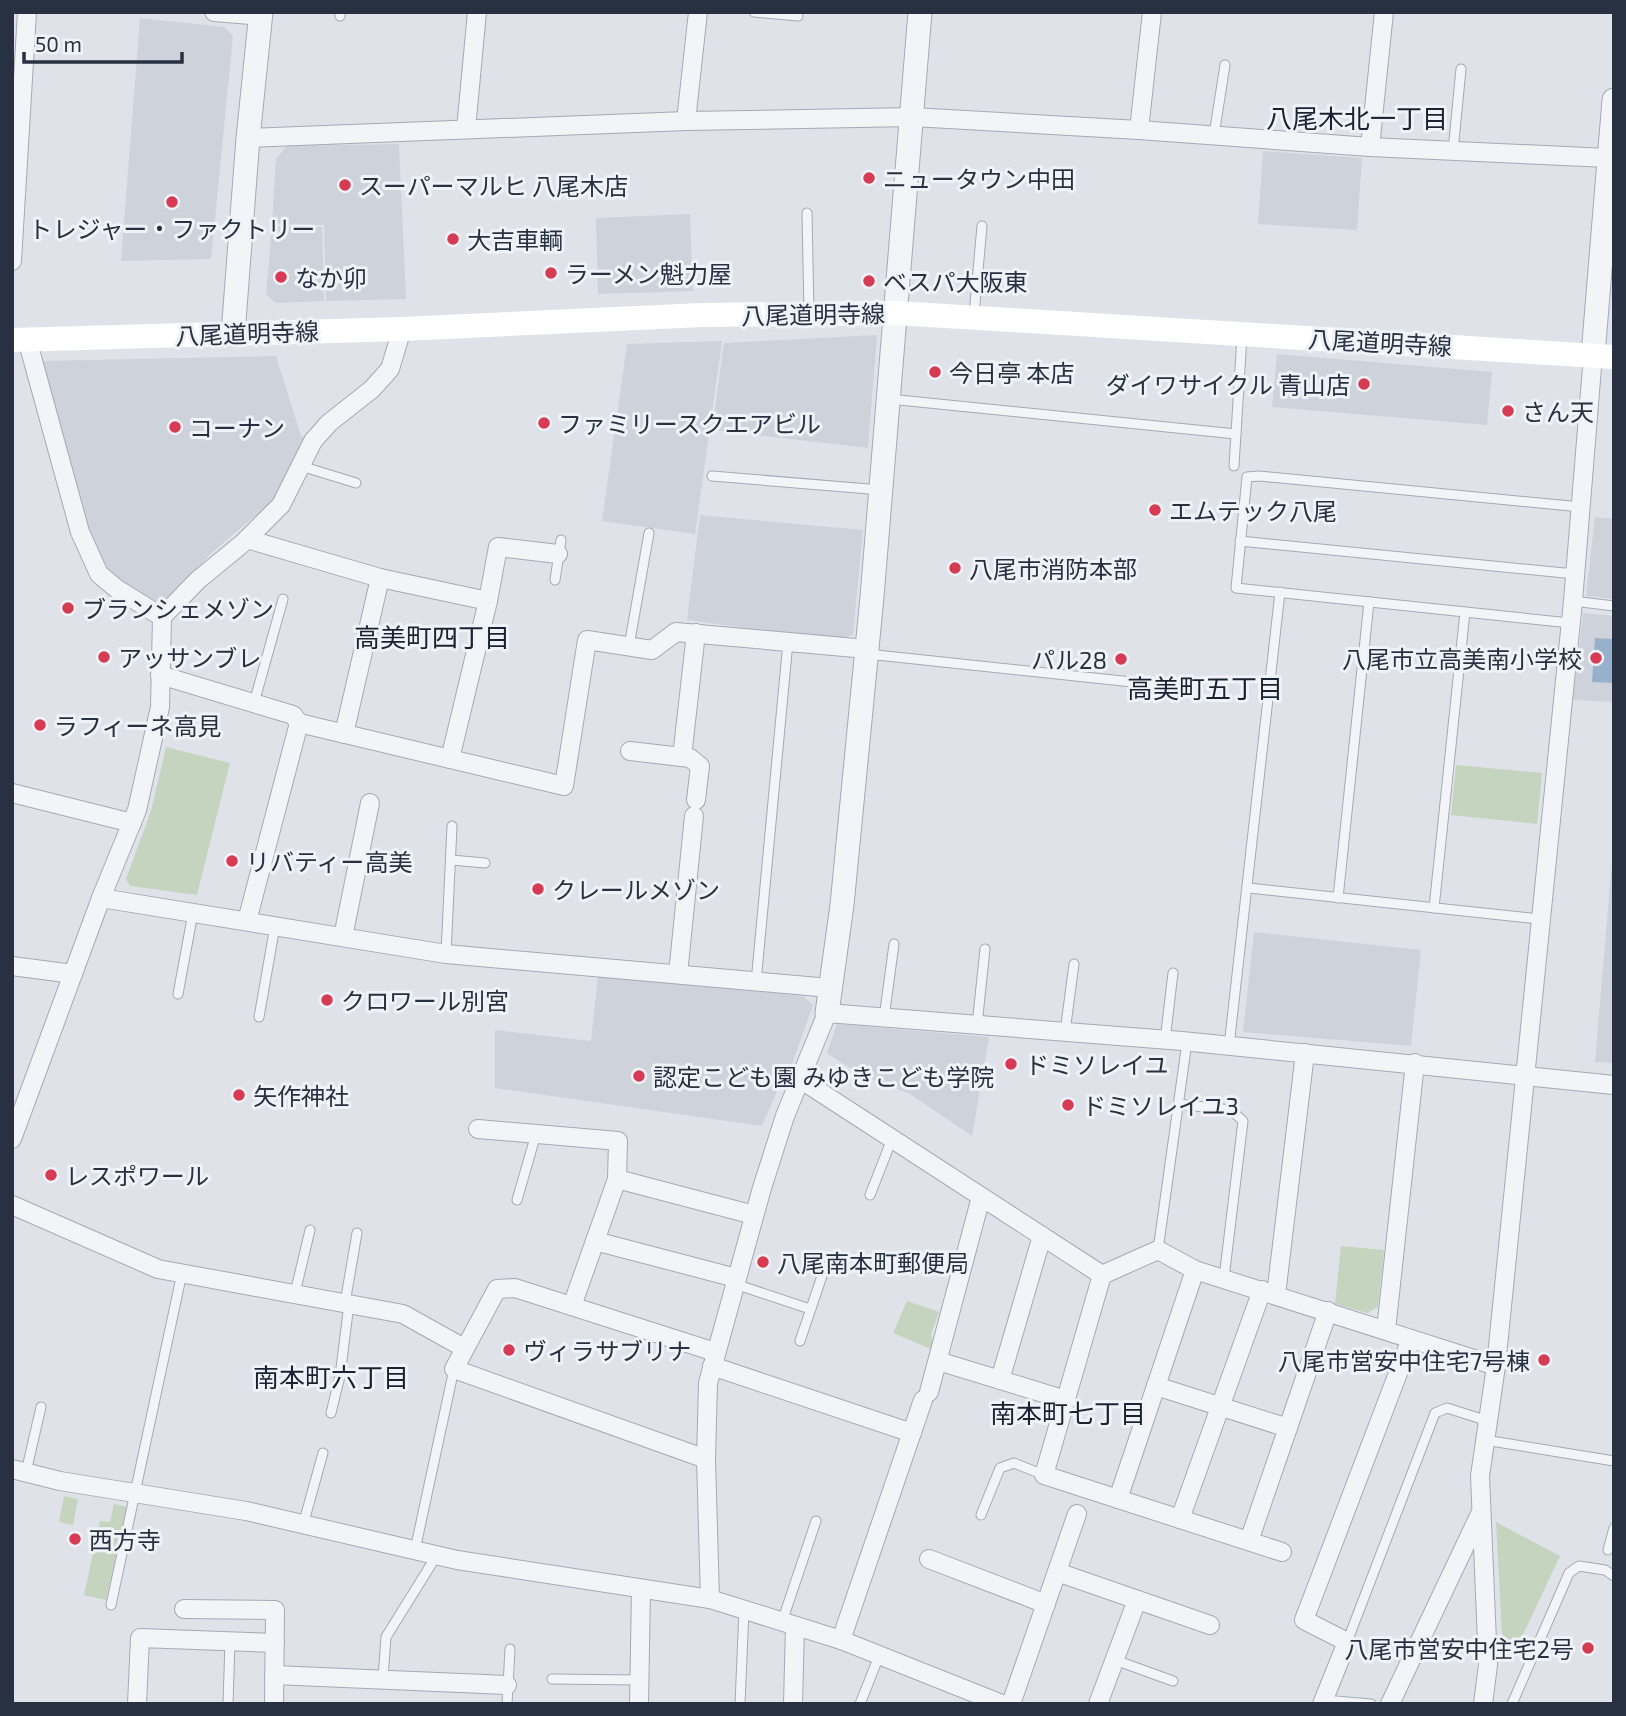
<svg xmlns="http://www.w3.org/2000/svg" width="1626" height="1716" font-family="'Exo 2','Noto Sans JP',sans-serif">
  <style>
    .built { fill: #cdd2db }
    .green { fill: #c5d4bf }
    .water { fill: #97b1cc }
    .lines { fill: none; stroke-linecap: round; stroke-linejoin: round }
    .service-casing { stroke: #a4aab4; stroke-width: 11 }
    .minor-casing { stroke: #a4aab4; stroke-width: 20 }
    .tertiary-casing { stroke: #a4aab4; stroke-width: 25 }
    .service { stroke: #f2f4f7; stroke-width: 9 }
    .minor { stroke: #f2f4f7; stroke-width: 18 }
    .tertiary { stroke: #f2f4f7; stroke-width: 23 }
    .secondary { stroke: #fff; stroke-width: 24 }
    .poi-dot { fill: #d73b53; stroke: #eff2f7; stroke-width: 2.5 }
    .labels { text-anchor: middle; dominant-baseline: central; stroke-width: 6; stroke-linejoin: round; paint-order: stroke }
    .poi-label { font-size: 24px; fill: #273142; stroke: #eff2f7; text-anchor: start }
    .street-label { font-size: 24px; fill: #273142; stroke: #eff2f7 }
    .neighbourhood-label { font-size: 26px; fill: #192232; stroke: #eff2f7 }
  </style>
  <rect width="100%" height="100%" fill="#dfe3e9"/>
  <g class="built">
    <polygon points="140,18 224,27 233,36 211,259 121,261"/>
    <polygon points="399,144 406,299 326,301 324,225 272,224 276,159 287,146"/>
    <polygon points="1263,151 1362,158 1357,230 1258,224"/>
    <polygon points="690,214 693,291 598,294 596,218"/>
    <polygon points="272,226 322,227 324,301 276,303 266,294"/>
    <polygon points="877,335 868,448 712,430 724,343"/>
    <polygon points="722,341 695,534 602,521 627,344"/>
    <polygon points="1277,354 1492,372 1487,425 1272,407"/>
    <polygon points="276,356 301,436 307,438 273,501 209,555 165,607 116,581 102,563 86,532 42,361"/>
    <polygon points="700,515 863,530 853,635 835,640 687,620"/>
    <polygon points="1595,517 1614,519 1614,599 1586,596"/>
    <polygon points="1583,613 1614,616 1614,702 1573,700"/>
    <polygon points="1614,838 1614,1063 1595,1062"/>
    <polygon points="1254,932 1421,950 1411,1046 1243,1032"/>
    <polygon points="598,976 803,996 813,1005 792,1064 789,1064 762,1126 495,1088 495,1030 591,1041"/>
    <polygon points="837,1024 989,1037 972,1136 910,1094 859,1074 827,1053"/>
  </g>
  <g class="green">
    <polygon points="166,747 230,763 197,895 130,886 126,879 151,811"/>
    <polygon points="1456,765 1542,773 1537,824 1451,815"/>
    <polygon points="1341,1246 1384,1250 1378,1307 1367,1313 1335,1304"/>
    <polygon points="907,1301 939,1312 931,1335 935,1345 933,1350 893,1333"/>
    <polygon points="64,1496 78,1499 73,1525 59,1522"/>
    <polygon points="114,1504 127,1507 106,1600 84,1595 100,1521 110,1522"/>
    <polygon points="1496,1522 1560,1556 1512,1658 1503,1655"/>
  </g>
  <polygon class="water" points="1595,638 1614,639 1614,683 1592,682"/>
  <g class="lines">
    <defs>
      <g id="service">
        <polyline points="754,12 798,16"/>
        <polyline points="340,16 340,12"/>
        <polyline points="1214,135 1225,65"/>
        <polyline points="1453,151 1461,69"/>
        <polyline points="807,213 809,313"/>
        <polyline points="974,315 982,226"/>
        <polyline points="889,399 1236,434"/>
        <polyline points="301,466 356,483"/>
        <polyline points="1234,466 1242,336"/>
        <polyline points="712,476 881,490"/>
        <polyline points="1240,541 1575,574"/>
        <polyline points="555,580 561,540"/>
        <polyline points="1573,601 1614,606"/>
        <polyline points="1570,623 1236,588 1247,477 1259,476 1581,507"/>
        <polyline points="629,646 649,533"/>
        <polyline points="867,654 1189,688"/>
        <polyline points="254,703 283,599"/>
        <polyline points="451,860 485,863"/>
        <polyline points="1249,888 1539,919"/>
        <polyline points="1338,898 1369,602"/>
        <polyline points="1434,908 1465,612"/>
        <polyline points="446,954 452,826"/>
        <polyline points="756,982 788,642"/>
        <polyline points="178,994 193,913"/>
        <polyline points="259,1017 275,926"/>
        <polyline points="884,1018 894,944"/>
        <polyline points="977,1025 985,949"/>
        <polyline points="1065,1032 1074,964"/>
        <polyline points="1165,1040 1173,973"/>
        <polyline points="1229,1046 1280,592"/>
        <polyline points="1178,1104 1231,1110 1243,1121 1224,1278"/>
        <polyline points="870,1195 892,1139"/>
        <polyline points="517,1200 536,1134"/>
        <polyline points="1158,1250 1187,1042"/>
        <polyline points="735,1284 810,1309"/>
        <polyline points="295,1293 310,1230"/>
        <polyline points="345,1303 357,1233"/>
        <polyline points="800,1341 825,1267"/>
        <polyline points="331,1413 340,1376 349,1304"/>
        <polyline points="1485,1440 1614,1461"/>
        <polyline points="26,1472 41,1407"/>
        <polyline points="981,1515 1000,1468 1014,1463 1044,1475"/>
        <polyline points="303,1525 323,1453"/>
        <polyline points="415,1550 454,1369"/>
        <polyline points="1608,1550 1614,1528"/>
        <polyline points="111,1605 182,1273"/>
        <polyline points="782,1622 816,1521"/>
        <polyline points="1347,1642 1435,1413 1447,1408 1488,1421"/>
        <polyline points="1115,1660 1173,1681"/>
        <polyline points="383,1678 386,1637 437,1555"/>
        <polyline points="552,1679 639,1680"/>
        <polyline points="1324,1700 1371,1704"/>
        <polyline points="228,1704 230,1641"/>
        <polyline points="507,1704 510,1649"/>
        <polyline points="740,1704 744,1610"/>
        <polyline points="860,1704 879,1656"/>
        <polyline points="1512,1704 1569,1573 1579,1566 1605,1570 1614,1576"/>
      </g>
      <g id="minor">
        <polyline points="214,12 261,16"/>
        <polyline points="686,121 698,12"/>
        <polyline points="466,129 477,12"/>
        <polyline points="1139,130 1152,12"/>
        <polyline points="248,138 686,121 913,117 1139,130 1370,147 1608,158"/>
        <polyline points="1370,147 1384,12"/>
        <polyline points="12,261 27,12"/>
        <polyline points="27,339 80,532 99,574 117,589 162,617"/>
        <polyline points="247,539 380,578 488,601"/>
        <polyline points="160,675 293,715 299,723 564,786 587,640 652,650 676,632 867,649"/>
        <polyline points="344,734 380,578"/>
        <polyline points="630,751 690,758 700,766 696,800"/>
        <polyline points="682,757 696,633"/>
        <polyline points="450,759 488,601 498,547 558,554"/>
        <polyline points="12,793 132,823"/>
        <polyline points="101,898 446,954 830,988"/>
        <polyline points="247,921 299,723"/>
        <polyline points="343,937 370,803"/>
        <polyline points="12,966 73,974"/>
        <polyline points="678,974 694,816"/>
        <polyline points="800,1079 1102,1275 1158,1250 1195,1270 1496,1366"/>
        <polyline points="478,1129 618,1141 617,1179 572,1306"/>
        <polyline points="12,1139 101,898 137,810 160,707 162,617 198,580 243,543 281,505 313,441 329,423 372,389 390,369 402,329"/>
        <polyline points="617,1179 754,1215"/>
        <polyline points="12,1205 158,1269 403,1314 464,1348"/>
        <polyline points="595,1241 736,1278"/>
        <polyline points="1102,1275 1044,1475 1282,1552"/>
        <polyline points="1276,1295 1305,1053"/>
        <polyline points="1386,1330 1415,1063"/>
        <polyline points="938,1361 1066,1400"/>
        <polyline points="712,1366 912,1433"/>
        <polyline points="1000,1380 1042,1236"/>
        <polyline points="1156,1386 1288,1428"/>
        <polyline points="929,1392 981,1197"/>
        <polyline points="706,1459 454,1369 497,1289 515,1288 715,1352"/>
        <polyline points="12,1469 60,1481 246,1511 457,1560 710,1599 841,1640 1002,1704"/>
        <polyline points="1118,1499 1195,1270"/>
        <polyline points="1180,1519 1262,1290"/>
        <polyline points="1249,1541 1328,1311"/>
        <polyline points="929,1559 1046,1604"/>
        <polyline points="1057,1572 1210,1625"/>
        <polyline points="710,1599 706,1459 708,1383 762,1188 785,1116 827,1013 1182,1041 1614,1085"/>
        <polyline points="184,1609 275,1610 274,1704"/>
        <polyline points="841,1640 923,1400"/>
        <polyline points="274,1675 507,1685"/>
        <polyline points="137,1704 140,1638 275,1643"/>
        <polyline points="639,1704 641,1590"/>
        <polyline points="793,1704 795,1626"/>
        <polyline points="1011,1704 1077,1514"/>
        <polyline points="1098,1704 1137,1600"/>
        <polyline points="1322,1704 1347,1642 1304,1620 1411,1339"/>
        <polyline points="1390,1704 1480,1514"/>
        <polyline points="1483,1704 1488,1665 1480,1476 1496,1366 1573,601 1593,355"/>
      </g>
      <g id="tertiary">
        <polyline points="233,334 248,138 261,12"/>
        <polyline points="1593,355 1614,100"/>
        <polyline points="827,1013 842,905 872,597 920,12"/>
      </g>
    </defs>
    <use href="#service" class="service-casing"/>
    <use href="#minor" class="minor-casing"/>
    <use href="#tertiary" class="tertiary-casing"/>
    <use href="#service" class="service"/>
    <use href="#minor" class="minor"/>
    <use href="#tertiary" class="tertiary"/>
    <polyline class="secondary" points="12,340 402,329 702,315 897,313 1614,357"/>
  </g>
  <g class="poi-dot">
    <circle cx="869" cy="178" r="7"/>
    <circle cx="345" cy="185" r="7"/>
    <circle cx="172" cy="202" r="7"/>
    <circle cx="453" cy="239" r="7"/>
    <circle cx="551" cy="273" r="7"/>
    <circle cx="281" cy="277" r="7"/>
    <circle cx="869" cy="281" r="7"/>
    <circle cx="935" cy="372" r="7"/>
    <circle cx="1364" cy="384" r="7"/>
    <circle cx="1508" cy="411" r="7"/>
    <circle cx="544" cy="423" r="7"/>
    <circle cx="175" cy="427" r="7"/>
    <circle cx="1155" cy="510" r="7"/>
    <circle cx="955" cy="568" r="7"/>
    <circle cx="68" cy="608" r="7"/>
    <circle cx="104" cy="657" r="7"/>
    <circle cx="1596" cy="658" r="7"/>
    <circle cx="1121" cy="659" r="7"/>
    <circle cx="40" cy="725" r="7"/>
    <circle cx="232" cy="861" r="7"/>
    <circle cx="538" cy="889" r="7"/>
    <circle cx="327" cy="1000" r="7"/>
    <circle cx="1011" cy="1064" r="7"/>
    <circle cx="639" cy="1076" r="7"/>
    <circle cx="239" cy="1095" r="7"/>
    <circle cx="1068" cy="1105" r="7"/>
    <circle cx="51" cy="1175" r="7"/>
    <circle cx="763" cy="1262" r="7"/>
    <circle cx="509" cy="1350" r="7"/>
    <circle cx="1544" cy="1360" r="7"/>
    <circle cx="75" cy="1539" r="7"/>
    <circle cx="1588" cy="1648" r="7"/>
  </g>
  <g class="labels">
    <g class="poi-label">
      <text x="883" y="178">ニュータウン中田</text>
      <text x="359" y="185">スーパーマルヒ 八尾木店</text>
      <text x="172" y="228" text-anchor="middle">トレジャー・ファクトリー</text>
      <text x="467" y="239">大吉車輌</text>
      <text x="565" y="273">ラーメン魁力屋</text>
      <text x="295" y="277">なか卯</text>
      <text x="883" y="281">ベスパ大阪東</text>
      <text x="949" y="372">今日亭 本店</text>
      <text x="1350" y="384" text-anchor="end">ダイワサイクル 青山店</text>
      <text x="1522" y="411">さん天</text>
      <text x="558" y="423">ファミリースクエアビル</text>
      <text x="189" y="427">コーナン</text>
      <text x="1169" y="510">エムテック八尾</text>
      <text x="969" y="568">八尾市消防本部</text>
      <text x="82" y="608">ブランシェメゾン</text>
      <text x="118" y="657">アッサンブレ</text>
      <text x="1582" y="658" text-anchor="end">八尾市立高美南小学校</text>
      <text x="1107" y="659" text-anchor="end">パル28</text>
      <text x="54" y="725">ラフィーネ高見</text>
      <text x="246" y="861">リバティー高美</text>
      <text x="552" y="889">クレールメゾン</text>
      <text x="341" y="1000">クロワール別宮</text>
      <text x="1025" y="1064">ドミソレイユ</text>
      <text x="653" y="1076">認定こども園 みゆきこども学院</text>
      <text x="253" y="1095">矢作神社</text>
      <text x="1082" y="1105">ドミソレイユ3</text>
      <text x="65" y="1175">レスポワール</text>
      <text x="777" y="1262">八尾南本町郵便局</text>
      <text x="523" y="1350">ヴィラサブリナ</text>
      <text x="1530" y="1360" text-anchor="end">八尾市営安中住宅7号棟</text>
      <text x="89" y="1539">西方寺</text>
      <text x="1574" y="1648" text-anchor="end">八尾市営安中住宅2号</text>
    </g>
    <g class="street-label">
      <text transform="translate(813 314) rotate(-1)">八尾道明寺線</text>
      <text transform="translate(247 333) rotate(-2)">八尾道明寺線</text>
      <text transform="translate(1380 342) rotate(3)">八尾道明寺線</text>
    </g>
    <g class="neighbourhood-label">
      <text x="1357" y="117">八尾木北一丁目</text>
      <text x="432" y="636">高美町四丁目</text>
      <text x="1205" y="687">高美町五丁目</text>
      <text x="331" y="1376">南本町六丁目</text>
      <text x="1068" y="1412">南本町七丁目</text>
    </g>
  </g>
  <rect width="1626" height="1716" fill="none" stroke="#273142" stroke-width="28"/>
  <path d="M24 52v10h158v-10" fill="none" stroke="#273142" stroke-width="3.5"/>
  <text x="35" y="52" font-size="21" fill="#273142" stroke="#eff2f7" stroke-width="5" paint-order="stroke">50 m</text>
</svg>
